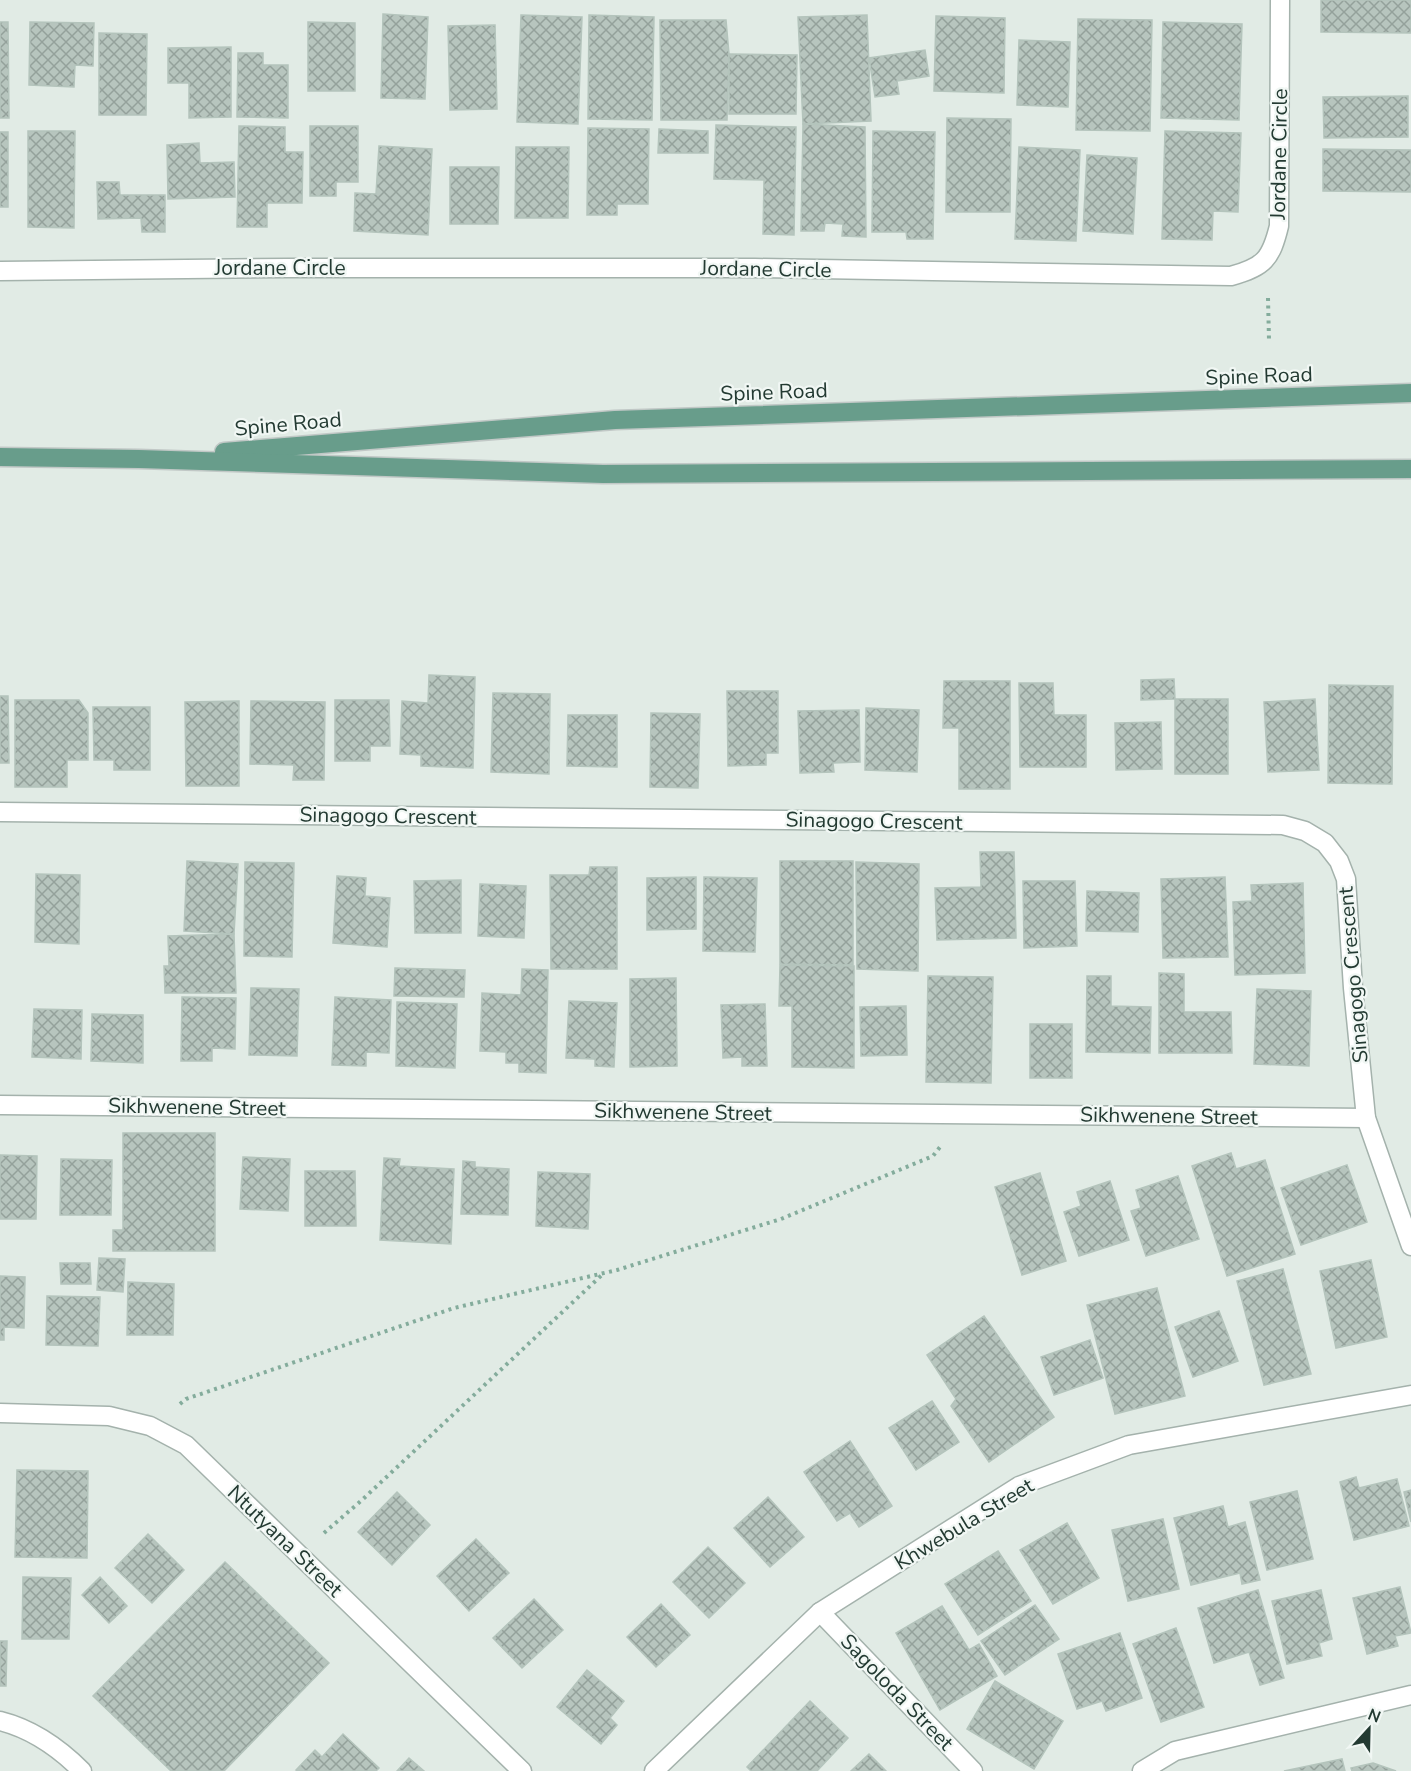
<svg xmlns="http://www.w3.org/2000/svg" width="1411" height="1771" font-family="'Nunito Sans',sans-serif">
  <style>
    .building { fill: url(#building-cross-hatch); stroke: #b4c4bc; stroke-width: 1.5 }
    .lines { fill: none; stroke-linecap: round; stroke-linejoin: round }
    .minor-casing { stroke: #a4b2ac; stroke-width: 21 }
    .primary-casing { stroke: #c1c8c6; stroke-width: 21 }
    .path { stroke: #84ac9c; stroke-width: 4; stroke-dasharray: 3 4.5; stroke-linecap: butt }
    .minor { stroke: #fff; stroke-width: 18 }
    .primary { stroke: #689d8b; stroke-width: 18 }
    .labels { text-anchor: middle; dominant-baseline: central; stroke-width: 4.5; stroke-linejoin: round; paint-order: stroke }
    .street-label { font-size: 21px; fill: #233a32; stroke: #f1f7f4 }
  </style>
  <defs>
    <pattern id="building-cross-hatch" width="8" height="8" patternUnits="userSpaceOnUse" patternTransform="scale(1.5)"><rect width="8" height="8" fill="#b7c5be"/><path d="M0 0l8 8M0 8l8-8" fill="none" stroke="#94a19b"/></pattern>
  </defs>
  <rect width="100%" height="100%" fill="#e1ebe5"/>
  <g class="building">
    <polygon points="1321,0 1411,0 1411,33 1321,32"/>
    <polygon points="383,14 428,17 425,99 381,98"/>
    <polygon points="521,15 582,17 578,124 517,122"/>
    <polygon points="589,15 654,17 652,120 588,119"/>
    <polygon points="867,15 871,121 803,124 798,17"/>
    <polygon points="936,16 1005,18 1004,93 934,91"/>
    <polygon points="1078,19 1152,20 1150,131 1076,130"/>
    <polygon points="660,20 726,20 729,54 727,120 661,120"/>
    <polygon points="0,22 8,22 9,118 0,118"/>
    <polygon points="30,22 94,23 93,66 75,65 74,87 29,85"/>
    <polygon points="308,22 355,23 355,91 308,91"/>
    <polygon points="1163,22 1242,24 1239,120 1161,118"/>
    <polygon points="495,25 497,109 450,110 448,26"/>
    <polygon points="99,33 147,34 146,115 99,115"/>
    <polygon points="1019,40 1070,42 1068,107 1017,105"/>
    <polygon points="231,47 231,117 189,118 189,83 168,83 168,48"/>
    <polygon points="925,50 929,76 897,81 899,94 875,97 869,58"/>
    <polygon points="238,53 263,53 263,65 288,65 288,118 237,117"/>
    <polygon points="729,54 797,55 796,114 729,114"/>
    <polygon points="1408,96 1408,137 1324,138 1323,97"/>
    <polygon points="947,118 1011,119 1010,212 946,212"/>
    <polygon points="803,124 865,127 866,237 842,236 843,224 825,223 824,231 801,231"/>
    <polygon points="716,125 796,127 794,235 763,234 764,180 714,179"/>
    <polygon points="239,126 285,127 285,152 303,152 302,203 267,203 267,227 237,227"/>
    <polygon points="310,126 358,126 358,182 336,182 336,196 310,196"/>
    <polygon points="588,128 649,129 648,204 617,204 617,215 587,215"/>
    <polygon points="659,129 708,131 708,153 658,153"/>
    <polygon points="28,131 75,131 74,228 28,227"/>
    <polygon points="873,131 935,132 933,239 907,239 906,232 872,232"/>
    <polygon points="1165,131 1241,133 1238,212 1213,211 1212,240 1162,239"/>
    <rect x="0" y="132" width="8" height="75"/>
    <polygon points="199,143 200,163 234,162 235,197 168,199 167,145"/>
    <polygon points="379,146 432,149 428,235 354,231 355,193 376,194"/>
    <polygon points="516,147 569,147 568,218 515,218"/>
    <polygon points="1019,147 1080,150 1076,241 1015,239"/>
    <polygon points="1323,149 1411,150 1411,192 1323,191"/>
    <polygon points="1087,155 1137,158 1133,234 1083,231"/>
    <polygon points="450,167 499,167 498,224 450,224"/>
    <polygon points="97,182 119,182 120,195 165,195 165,232 142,232 141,218 98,219"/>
    <polygon points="429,675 475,677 473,768 421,766 421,755 400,754 402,701 428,703"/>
    <polygon points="1174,679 1175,699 1141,700 1141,680"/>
    <polygon points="944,681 1010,681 1010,789 959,789 959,728 943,728"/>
    <polygon points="1019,683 1053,683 1054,715 1086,715 1086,767 1020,767"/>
    <polygon points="1329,685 1393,686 1392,784 1328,783"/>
    <polygon points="727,691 778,691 778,753 766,753 766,765 728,766"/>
    <polygon points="493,693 550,694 549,774 491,772"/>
    <polygon points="0,696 8,696 9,763 0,763"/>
    <rect x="1175" y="699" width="53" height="75"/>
    <polygon points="1315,699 1319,770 1268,772 1264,702"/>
    <polygon points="15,700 79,700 88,713 88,760 67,760 67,787 15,787"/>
    <polygon points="335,700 389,700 390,746 370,746 370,761 335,761"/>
    <polygon points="239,701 239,786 186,786 185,702"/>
    <polygon points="251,701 325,702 324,780 293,780 294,765 250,764"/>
    <polygon points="93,707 150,707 150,770 114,770 114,760 94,760"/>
    <polygon points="866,708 919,710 917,772 865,770"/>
    <polygon points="859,710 860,762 833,763 834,772 800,773 798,711"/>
    <polygon points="651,713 700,714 698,788 650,787"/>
    <polygon points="568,715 617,715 617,767 567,766"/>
    <polygon points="1161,722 1162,769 1116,770 1115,723"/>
    <polygon points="980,852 1014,852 1016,938 937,940 935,888 981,887"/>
    <polygon points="187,861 238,864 234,934 184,931"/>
    <polygon points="780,861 853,861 853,965 780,964"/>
    <polygon points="245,862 294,863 292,957 244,956"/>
    <polygon points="856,862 919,864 918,971 857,969"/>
    <polygon points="590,867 617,867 617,969 551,969 550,875 589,875"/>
    <polygon points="36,874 80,875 79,944 35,942"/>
    <polygon points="337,876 366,878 365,896 390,898 387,947 333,943"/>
    <polygon points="696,877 696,929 647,930 647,878"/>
    <polygon points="704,877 757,878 755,952 703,951"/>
    <polygon points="1225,877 1228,957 1163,958 1161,879"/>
    <polygon points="461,880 461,933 415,933 414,881"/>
    <polygon points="1023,881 1075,881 1077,946 1024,948"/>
    <polygon points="1303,883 1305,973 1235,975 1233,902 1252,901 1251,885"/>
    <polygon points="480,884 526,886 524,938 478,936"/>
    <polygon points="1087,891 1139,893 1138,932 1086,931"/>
    <polygon points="234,934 236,993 165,993 164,966 169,966 168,936"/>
    <polygon points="780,965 854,966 854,1068 792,1067 792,1006 779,1006"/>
    <polygon points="395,968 465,970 464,997 394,996"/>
    <polygon points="522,969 548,970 546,1073 519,1072 519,1063 506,1063 506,1052 480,1051 482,993 521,995"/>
    <polygon points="1159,973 1184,974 1184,1012 1231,1012 1232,1053 1159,1053"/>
    <polygon points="928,976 993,977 991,1083 926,1082"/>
    <polygon points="1087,976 1111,976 1111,1006 1151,1007 1150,1053 1086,1052"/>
    <polygon points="676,978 677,1066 630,1067 630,979"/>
    <polygon points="251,988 299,989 297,1056 249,1055"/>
    <polygon points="1257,989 1311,991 1309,1066 1254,1064"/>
    <polygon points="182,997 236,998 235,1049 212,1048 212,1061 181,1061"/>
    <polygon points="335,997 391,1000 389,1053 366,1052 366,1066 332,1065"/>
    <polygon points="569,1001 617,1003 614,1067 595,1066 595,1059 566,1058"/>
    <polygon points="397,1002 457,1004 455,1068 396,1066"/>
    <polygon points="765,1004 767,1066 742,1066 742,1057 723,1058 721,1005"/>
    <polygon points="906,1006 907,1055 861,1056 860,1007"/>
    <polygon points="34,1009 82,1010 81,1059 32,1057"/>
    <polygon points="92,1014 143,1015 143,1063 91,1061"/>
    <rect x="1030" y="1024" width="42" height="54"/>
    <polygon points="123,1133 215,1133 215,1251 113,1251 113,1230 123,1230"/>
    <polygon points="1231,1153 1236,1169 1265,1160 1295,1254 1227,1276 1192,1166"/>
    <polygon points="0,1155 37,1156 36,1219 0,1219"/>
    <polygon points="243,1157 290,1159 288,1211 240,1209"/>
    <polygon points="384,1158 400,1159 399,1166 454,1169 451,1244 380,1240"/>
    <polygon points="61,1159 112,1160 111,1215 60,1215"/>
    <polygon points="463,1161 475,1162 475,1167 509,1169 508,1215 461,1214"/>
    <polygon points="1347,1165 1367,1222 1301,1245 1281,1188"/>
    <polygon points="305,1171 355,1171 356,1226 305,1226"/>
    <polygon points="538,1172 590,1174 588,1229 536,1226"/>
    <polygon points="1040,1173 1066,1261 1022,1275 995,1187"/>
    <polygon points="1178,1176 1199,1239 1146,1256 1131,1211 1141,1208 1136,1190"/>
    <polygon points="1110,1181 1129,1240 1079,1256 1064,1212 1081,1206 1077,1192"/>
    <polygon points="99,1258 125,1259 123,1292 97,1290"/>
    <polygon points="1371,1260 1387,1337 1336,1348 1320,1271"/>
    <polygon points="60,1263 90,1263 91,1284 61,1284"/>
    <polygon points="1283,1269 1311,1374 1264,1385 1237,1281"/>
    <polygon points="0,1276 25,1277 24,1328 4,1327 4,1340 0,1340"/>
    <polygon points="128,1282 174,1284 173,1335 127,1335"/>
    <polygon points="1157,1288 1185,1396 1115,1414 1087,1305"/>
    <polygon points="47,1296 100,1297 98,1346 46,1345"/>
    <polygon points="1219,1311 1238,1361 1193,1377 1175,1327"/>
    <polygon points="984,1316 1054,1417 989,1462 951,1406 956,1399 927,1355"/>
    <polygon points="1090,1340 1103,1378 1054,1395 1041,1357"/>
    <polygon points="932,1401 959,1442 916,1470 889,1428"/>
    <polygon points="850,1441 892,1506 859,1527 850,1513 837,1521 804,1472"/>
    <polygon points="17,1470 88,1471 87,1558 15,1557"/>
    <polygon points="1356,1477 1359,1488 1397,1479 1409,1526 1354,1540 1340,1482"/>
    <polygon points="1411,1490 1411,1522 1404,1492"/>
    <polygon points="1297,1491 1313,1559 1267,1570 1250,1502"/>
    <polygon points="397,1492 430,1525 392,1565 358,1532"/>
    <polygon points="768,1497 804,1537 770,1567 734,1528"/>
    <polygon points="1223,1506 1228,1527 1245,1522 1260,1580 1242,1584 1240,1573 1191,1585 1174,1518"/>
    <polygon points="1163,1519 1179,1589 1128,1601 1112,1530"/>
    <polygon points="1067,1523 1099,1578 1053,1604 1020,1550"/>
    <polygon points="148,1534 184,1570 152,1603 115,1568"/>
    <polygon points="476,1539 509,1573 469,1611 437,1576"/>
    <polygon points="708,1547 745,1583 709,1618 673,1582"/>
    <polygon points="998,1551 1031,1601 978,1635 945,1584"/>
    <polygon points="225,1562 329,1663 224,1771 171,1771 93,1696"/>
    <polygon points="23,1577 71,1578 69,1639 22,1639"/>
    <polygon points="100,1577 127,1606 109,1623 82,1595"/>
    <polygon points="1400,1587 1411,1633 1395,1636 1398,1646 1367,1654 1353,1598"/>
    <polygon points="1258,1590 1284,1678 1260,1685 1249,1652 1214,1663 1198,1608"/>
    <polygon points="1321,1590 1332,1639 1319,1643 1322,1656 1287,1664 1272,1601"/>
    <polygon points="534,1599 563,1630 522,1668 493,1638"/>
    <polygon points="661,1604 690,1635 656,1667 627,1637"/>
    <polygon points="1035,1605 1059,1639 1005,1675 981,1641"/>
    <polygon points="942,1606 969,1650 979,1644 997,1676 940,1710 896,1633"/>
    <polygon points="1176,1628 1204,1707 1161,1722 1133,1644"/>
    <polygon points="1120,1633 1142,1698 1106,1711 1102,1701 1077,1709 1058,1654"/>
    <polygon points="0,1641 7,1641 6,1686 0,1686"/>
    <polygon points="587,1670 624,1701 610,1718 617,1725 601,1744 557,1707"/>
    <polygon points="995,1681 1063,1721 1034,1769 967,1729"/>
    <polygon points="810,1701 848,1738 817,1771 751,1771 747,1767"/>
    <polygon points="343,1734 379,1768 376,1771 298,1771 296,1770 315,1750 322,1757"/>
    <polygon points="869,1754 886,1771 851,1771"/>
    <polygon points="409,1758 424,1771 397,1771"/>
    <polygon points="1342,1759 1345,1771 1284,1771"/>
    <polygon points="1373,1763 1396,1771 1352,1771 1351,1768"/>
  </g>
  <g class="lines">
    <defs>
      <g id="minor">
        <path d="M0,271L288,268H755L1231,276C1264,267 1271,259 1279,226L1280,0"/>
        <polyline points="0,812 1283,825 1305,831 1325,843 1339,861 1346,879 1353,988 1366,1118 1411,1246"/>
        <polyline points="0,1105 1366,1118"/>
        <polyline points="0,1413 109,1416 150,1426 186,1445 522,1771"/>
        <polyline points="820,1612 973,1771"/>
        <path d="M0,1721C32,1729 59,1748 82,1771"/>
        <polyline points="654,1771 820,1612 1019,1486 1129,1445 1411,1395"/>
        <polyline points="1142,1771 1175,1751 1411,1695"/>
      </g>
      <g id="primary">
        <polyline points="224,452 615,420 1411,393"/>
        <polyline points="0,457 139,459 603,474 1411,469"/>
      </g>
    </defs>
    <use href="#minor" class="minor-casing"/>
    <use href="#primary" class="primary-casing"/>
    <g class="path">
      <polyline points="1268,298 1269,340"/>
      <polyline points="180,1404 186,1399 454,1308 617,1270 781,1219 933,1156 940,1147"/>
      <polyline points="324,1533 362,1500 604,1273"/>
    </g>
    <use href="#minor" class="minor"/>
    <use href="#primary" class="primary"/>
  </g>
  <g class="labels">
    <g class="street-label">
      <text transform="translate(1279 154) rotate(-89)">Jordane Circle</text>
      <text x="280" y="268">Jordane Circle</text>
      <text transform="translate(766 269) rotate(1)">Jordane Circle</text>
      <text transform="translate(1259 376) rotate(-2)">Spine Road</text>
      <text transform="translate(774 392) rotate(-2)">Spine Road</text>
      <text transform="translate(288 424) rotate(-5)">Spine Road</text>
      <text transform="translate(388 816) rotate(1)">Sinagogo Crescent</text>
      <text transform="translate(874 821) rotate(1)">Sinagogo Crescent</text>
      <text transform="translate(1353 975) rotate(-95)">Sinagogo Crescent</text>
      <text transform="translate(197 1107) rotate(1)">Sikhwenene Street</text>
      <text transform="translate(683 1112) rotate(1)">Sikhwenene Street</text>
      <text transform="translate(1169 1116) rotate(1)">Sikhwenene Street</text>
      <text transform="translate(964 1524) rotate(-31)">Khwebula Street</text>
      <text transform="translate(285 1541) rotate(44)">Ntutyana Street</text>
      <text transform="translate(897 1692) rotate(46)">Sagoloda Street</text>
    </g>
  </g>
  <g transform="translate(1369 1729) rotate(22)" stroke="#f1f7f4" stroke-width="4.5" paint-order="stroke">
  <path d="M0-4.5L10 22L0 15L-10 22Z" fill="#233a32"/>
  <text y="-9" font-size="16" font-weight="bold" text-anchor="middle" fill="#233a32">N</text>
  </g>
</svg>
